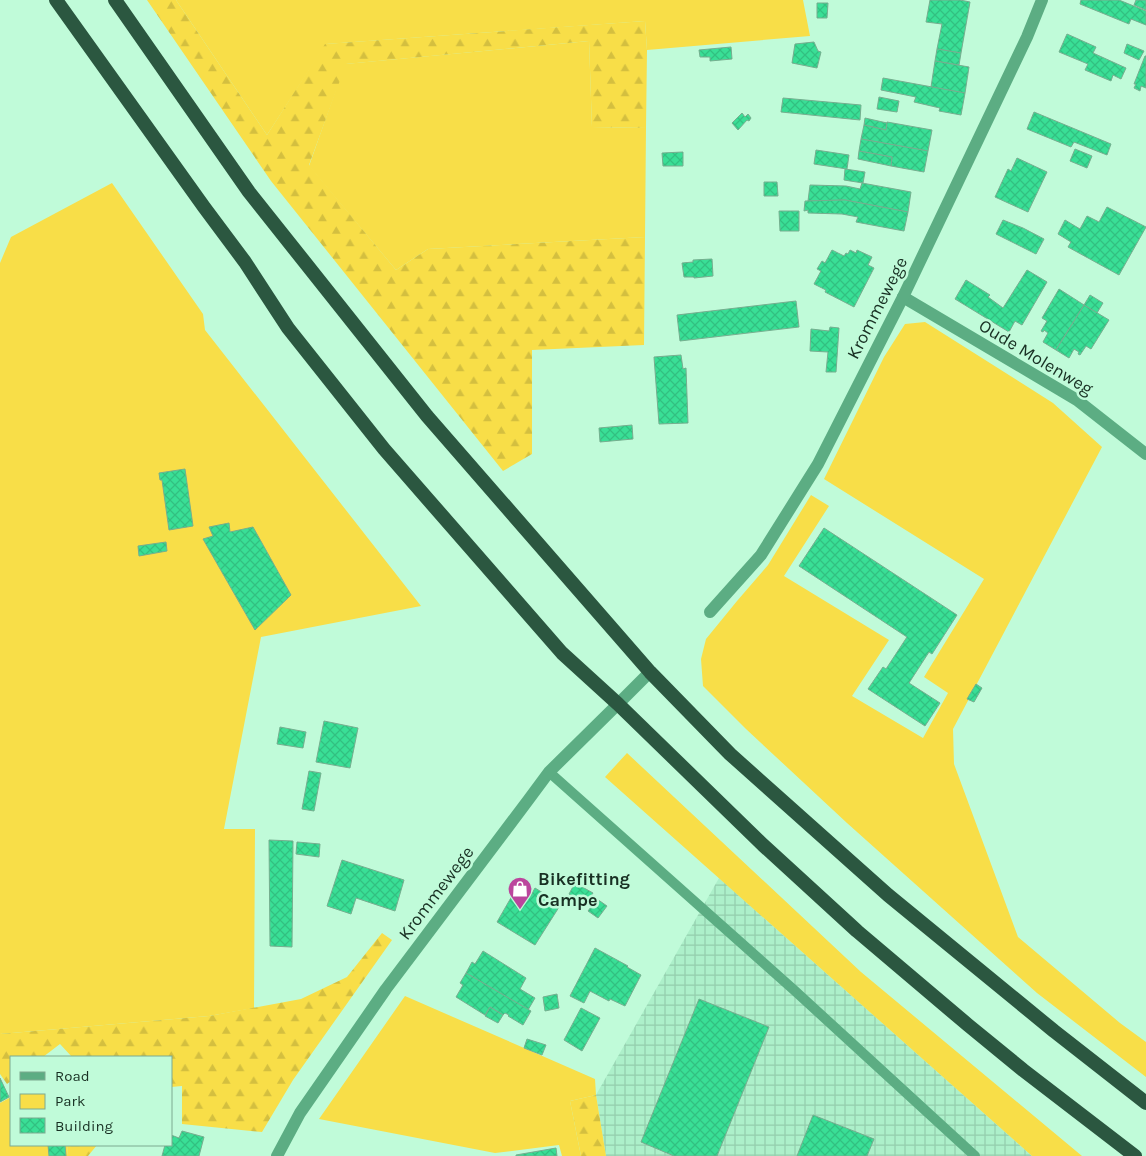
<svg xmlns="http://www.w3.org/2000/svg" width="1146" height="1156" font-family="Karla,sans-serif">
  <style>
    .industrial { fill: url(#industrial-grid) }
    .green { fill: #f8de48 }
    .forest { fill: url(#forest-firs) }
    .building { fill: url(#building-cross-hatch); stroke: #76ae8f }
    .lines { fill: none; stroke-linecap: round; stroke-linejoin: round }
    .service { stroke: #5cad83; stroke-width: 10 }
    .minor { stroke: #5cad83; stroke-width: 12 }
    .tertiary { stroke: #5cad83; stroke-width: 12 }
    .trunk { stroke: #2b5740; stroke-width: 14 }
    .labels { text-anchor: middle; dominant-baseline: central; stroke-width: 5; stroke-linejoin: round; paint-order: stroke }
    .street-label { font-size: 18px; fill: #183023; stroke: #c0fbd9 }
    .poi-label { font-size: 18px; font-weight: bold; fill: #183023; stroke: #c0fbd9; text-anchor: start }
  </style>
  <defs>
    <pattern id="industrial-grid" width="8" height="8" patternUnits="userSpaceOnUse" patternTransform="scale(1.25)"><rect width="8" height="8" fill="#adf0ca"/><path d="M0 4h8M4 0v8" fill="none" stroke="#94cead"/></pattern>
    <pattern id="forest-firs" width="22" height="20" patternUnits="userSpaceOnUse" patternTransform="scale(1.25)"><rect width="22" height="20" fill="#f8de48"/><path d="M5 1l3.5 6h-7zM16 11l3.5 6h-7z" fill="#d4bf3f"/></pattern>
    <pattern id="building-cross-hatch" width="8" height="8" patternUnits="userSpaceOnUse" patternTransform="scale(1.25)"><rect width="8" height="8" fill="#39df96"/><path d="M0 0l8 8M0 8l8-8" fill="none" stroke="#32c081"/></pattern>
  </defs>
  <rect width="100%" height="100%" fill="#c0fbd9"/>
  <polygon class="industrial" points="719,878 1032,1156 606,1156 596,1095"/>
  <g class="green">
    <polygon points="176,0 803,0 810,36 647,50 645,21 326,44 267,135"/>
    <polygon points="589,41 592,127 646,128 645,237 428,249 396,270 309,166 345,64"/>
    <polygon points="112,183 203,314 205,330 421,606 261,637 224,829 255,829 254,1008 209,1016 0,1034 0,263 11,237"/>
    <polygon points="925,322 1053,403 1102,447 953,729 954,764 1018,937 1120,1023 1146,1042 1146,1077 1037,993 847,823 746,729 703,686 701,659 706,639 737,601 768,565 811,495 829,506 784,576 889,640 852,696 923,738 948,693 924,677 984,579 824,479 884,357 905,324"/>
    <polygon points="627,753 861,972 1082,1156 1032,1156 605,777"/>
    <polygon points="405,996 595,1079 596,1095 570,1101 581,1156 562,1156 559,1145 495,1153 319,1119"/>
    <polygon points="11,1097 11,1145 68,1145 67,1156 0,1156 0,1103"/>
  </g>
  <g class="forest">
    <polygon points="147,0 176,0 267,135 325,44 645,21 647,50 646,128 592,127 589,41 346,64 309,165 396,270 428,249 645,237 644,345 532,350 532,454 503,471 271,181"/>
    <polygon points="382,933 392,940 293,1080 262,1132 182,1124 182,1086 171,1087 171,1057 72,1057 60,1044 43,1057 11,1057 11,1081 7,1084 0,1074 0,1034 209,1016 301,999 347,977"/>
    <polygon points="596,1095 606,1156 581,1156 570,1101"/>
    <polygon points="68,1145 97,1145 88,1156 67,1156"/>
  </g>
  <g class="building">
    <polygon points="930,0 960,0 970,2 961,53 937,49 942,24 926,22"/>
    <polygon points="1081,0 1119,0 1146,11 1146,25 1131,19 1129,24 1080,4"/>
    <polygon points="1136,0 1146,0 1146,10 1134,5"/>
    <polygon points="817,3 828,3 827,18 817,18"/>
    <polygon points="1067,34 1096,47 1093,53 1126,68 1121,79 1113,75 1111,81 1085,70 1088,64 1059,52"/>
    <polygon points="814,42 818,51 821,52 817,68 792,63 795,44"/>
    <polygon points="1127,44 1144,51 1139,60 1124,53"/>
    <polygon points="731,47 732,59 710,61 710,57 700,57 699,50"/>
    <polygon points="937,49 961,53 959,65 935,61"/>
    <polygon points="1145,56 1146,56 1146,88 1141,86 1140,91 1134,88 1136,84 1134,84"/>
    <polygon points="935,61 969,67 965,93 931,87"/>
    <polygon points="883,78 965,93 961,115 939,111 940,108 914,102 916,97 881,90"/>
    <polygon points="879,97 899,101 897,112 877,109"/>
    <polygon points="783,98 861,105 860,120 781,112"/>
    <polygon points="1034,112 1111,144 1107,155 1074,142 1071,147 1027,129"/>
    <polygon points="742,113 745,117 748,114 751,118 749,121 747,120 738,130 732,123"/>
    <polygon points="865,118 887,123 886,130 864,125"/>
    <polygon points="887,122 932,130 928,151 861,139 864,125 886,130"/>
    <polygon points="861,139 928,151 924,172 891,166 892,157 859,151"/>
    <polygon points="1075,149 1092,156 1087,168 1070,161"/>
    <polygon points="816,150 849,155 847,169 814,164"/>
    <polygon points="859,151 892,157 891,166 858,159"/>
    <polygon points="683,152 683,166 663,166 662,153"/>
    <polygon points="1017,158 1047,172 1028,212 995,197 1008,169 1011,171"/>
    <polygon points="845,169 865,172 863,183 844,180"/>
    <polygon points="764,182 777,182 778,196 764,196"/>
    <polygon points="862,183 911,192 908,212 845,200 808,201 810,185 846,186 860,189"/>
    <polygon points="845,200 908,212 904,231 856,222 858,217 842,214 808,213 808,210 804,211 805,201"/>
    <polygon points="1107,207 1146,227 1119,275 1068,247 1071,242 1058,234 1065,220 1080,229 1087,216 1099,222"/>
    <polygon points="779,211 799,211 799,231 780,231"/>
    <polygon points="1003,220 1023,228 1044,239 1036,254 996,234"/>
    <polygon points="832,250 844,256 846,253 848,254 850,250 856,253 857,250 872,257 868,265 874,268 854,307 825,292 826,290 814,284 821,271 817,269 822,261 825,263"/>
    <polygon points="712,259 713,276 694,278 694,277 684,277 682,263 693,262 693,260"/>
    <polygon points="1027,270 1047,282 1022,325 1015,321 1009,332 955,299 966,280 990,295 988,297 1003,308"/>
    <polygon points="1059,289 1084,305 1056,350 1043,342 1048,333 1044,330 1043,332 1041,331 1047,321 1042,318"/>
    <polygon points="1090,295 1103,303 1097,313 1084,305"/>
    <polygon points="796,301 799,327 680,341 677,315"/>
    <polygon points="1084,305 1109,320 1091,349 1086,346 1080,355 1078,354 1079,352 1074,349 1069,358 1056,350"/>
    <polygon points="830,327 839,328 836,372 826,372 828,352 810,351 811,329 829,331"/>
    <polygon points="681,355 683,369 686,368 688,423 659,424 654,357"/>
    <polygon points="632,425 633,439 600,442 599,428"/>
    <polygon points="185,469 193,526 169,530 162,480 160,480 159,473"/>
    <polygon points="229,523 230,532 253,527 291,595 255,630 203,539 213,536 209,527"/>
    <polygon points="824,528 957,615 932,654 929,652 909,683 940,703 925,726 868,689 883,667 886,669 907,637 799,566"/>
    <polygon points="166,542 167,551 139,556 138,546"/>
    <polygon points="976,684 982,688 974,702 967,699"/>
    <polygon points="324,721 358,728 350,768 316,762"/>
    <polygon points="280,727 306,732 303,748 277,744"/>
    <polygon points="309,771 321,773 314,811 302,809"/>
    <polygon points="269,840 293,841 292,947 270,946"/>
    <polygon points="297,842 320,844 319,857 296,854"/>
    <polygon points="342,860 404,880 395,911 356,898 351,914 327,906"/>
    <polygon points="575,883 593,893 586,904 569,894"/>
    <polygon points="535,888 561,904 535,945 497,922 516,889 530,897"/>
    <polygon points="597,899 607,906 598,918 588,911"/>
    <polygon points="595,948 628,966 627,967 641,975 625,1006 610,999 609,1001 590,991 584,1003 570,996"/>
    <polygon points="483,951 526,978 520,989 535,998 528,1010 466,973 472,962 475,964"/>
    <polygon points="466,973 531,1011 523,1025 508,1016 509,1015 505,1013 503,1015 490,1007 485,1015 456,997 463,985 460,983"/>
    <polygon points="557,994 559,1008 545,1011 543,997"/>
    <polygon points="699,999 769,1027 717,1156 674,1156 641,1142"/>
    <polygon points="490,1007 503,1015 498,1023 485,1016"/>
    <polygon points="581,1008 600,1018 582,1051 564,1040"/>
    <polygon points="527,1039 546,1045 542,1055 524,1048"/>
    <polygon points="0,1078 9,1097 0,1102"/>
    <polygon points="813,1115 874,1139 867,1156 797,1156"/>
    <polygon points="182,1131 204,1137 199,1156 162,1156 165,1145 171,1145 171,1135 179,1138"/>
    <polygon points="48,1145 65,1145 66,1156 49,1156"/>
    <polygon points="556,1148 557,1156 516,1156 516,1155"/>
  </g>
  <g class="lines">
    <polyline class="service" points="549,772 794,990 975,1156"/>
    <g class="minor">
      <polyline points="903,297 1077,400 1146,454"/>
      <polyline points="710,612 761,555 818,464 903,297 1027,37 1042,0"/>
      <polyline points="618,704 650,672"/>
    </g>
    <polyline class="tertiary" points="277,1156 300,1113 386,989 529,799 549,772 618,704"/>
    <g class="trunk">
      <polyline points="56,0 204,207 245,262 288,328 384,449 562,653 618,704 763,845 857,931 968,1025 1023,1070 1135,1156"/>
      <polyline points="115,0 249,192 427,416 650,672 730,754 888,895 1054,1031 1146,1103"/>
    </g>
  </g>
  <defs>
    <symbol id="shop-pin" viewBox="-11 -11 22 30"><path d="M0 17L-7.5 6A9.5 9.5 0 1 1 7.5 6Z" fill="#bb459d" stroke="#c0fbd9"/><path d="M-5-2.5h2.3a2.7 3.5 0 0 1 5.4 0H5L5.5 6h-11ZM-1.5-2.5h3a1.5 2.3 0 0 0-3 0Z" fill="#fff"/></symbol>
  </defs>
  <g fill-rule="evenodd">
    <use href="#shop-pin" x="506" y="875" width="28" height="38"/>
  </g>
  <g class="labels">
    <g class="street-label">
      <text transform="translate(877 308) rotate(-63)">Krommewege</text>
      <text transform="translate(1036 357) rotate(31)">Oude Molenweg</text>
      <text transform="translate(436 893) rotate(-53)">Krommewege</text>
    </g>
    <g class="poi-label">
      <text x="538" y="879">Bikefitting<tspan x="538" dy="21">Campe</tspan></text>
    </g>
  </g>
  <rect x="10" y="1056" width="162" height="90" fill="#c0fbd9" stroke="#7daa90"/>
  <rect x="20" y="1072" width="25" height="8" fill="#5cad83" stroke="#7daa90"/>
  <text x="55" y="1081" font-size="15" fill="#183023">Road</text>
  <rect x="20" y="1094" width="25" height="15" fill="#f8de48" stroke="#7daa90"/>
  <text x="55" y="1106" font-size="15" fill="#183023">Park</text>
  <rect x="20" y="1118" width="25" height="15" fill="url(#building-cross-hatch)" stroke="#7daa90"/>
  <text x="55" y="1131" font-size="15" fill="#183023">Building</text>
</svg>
